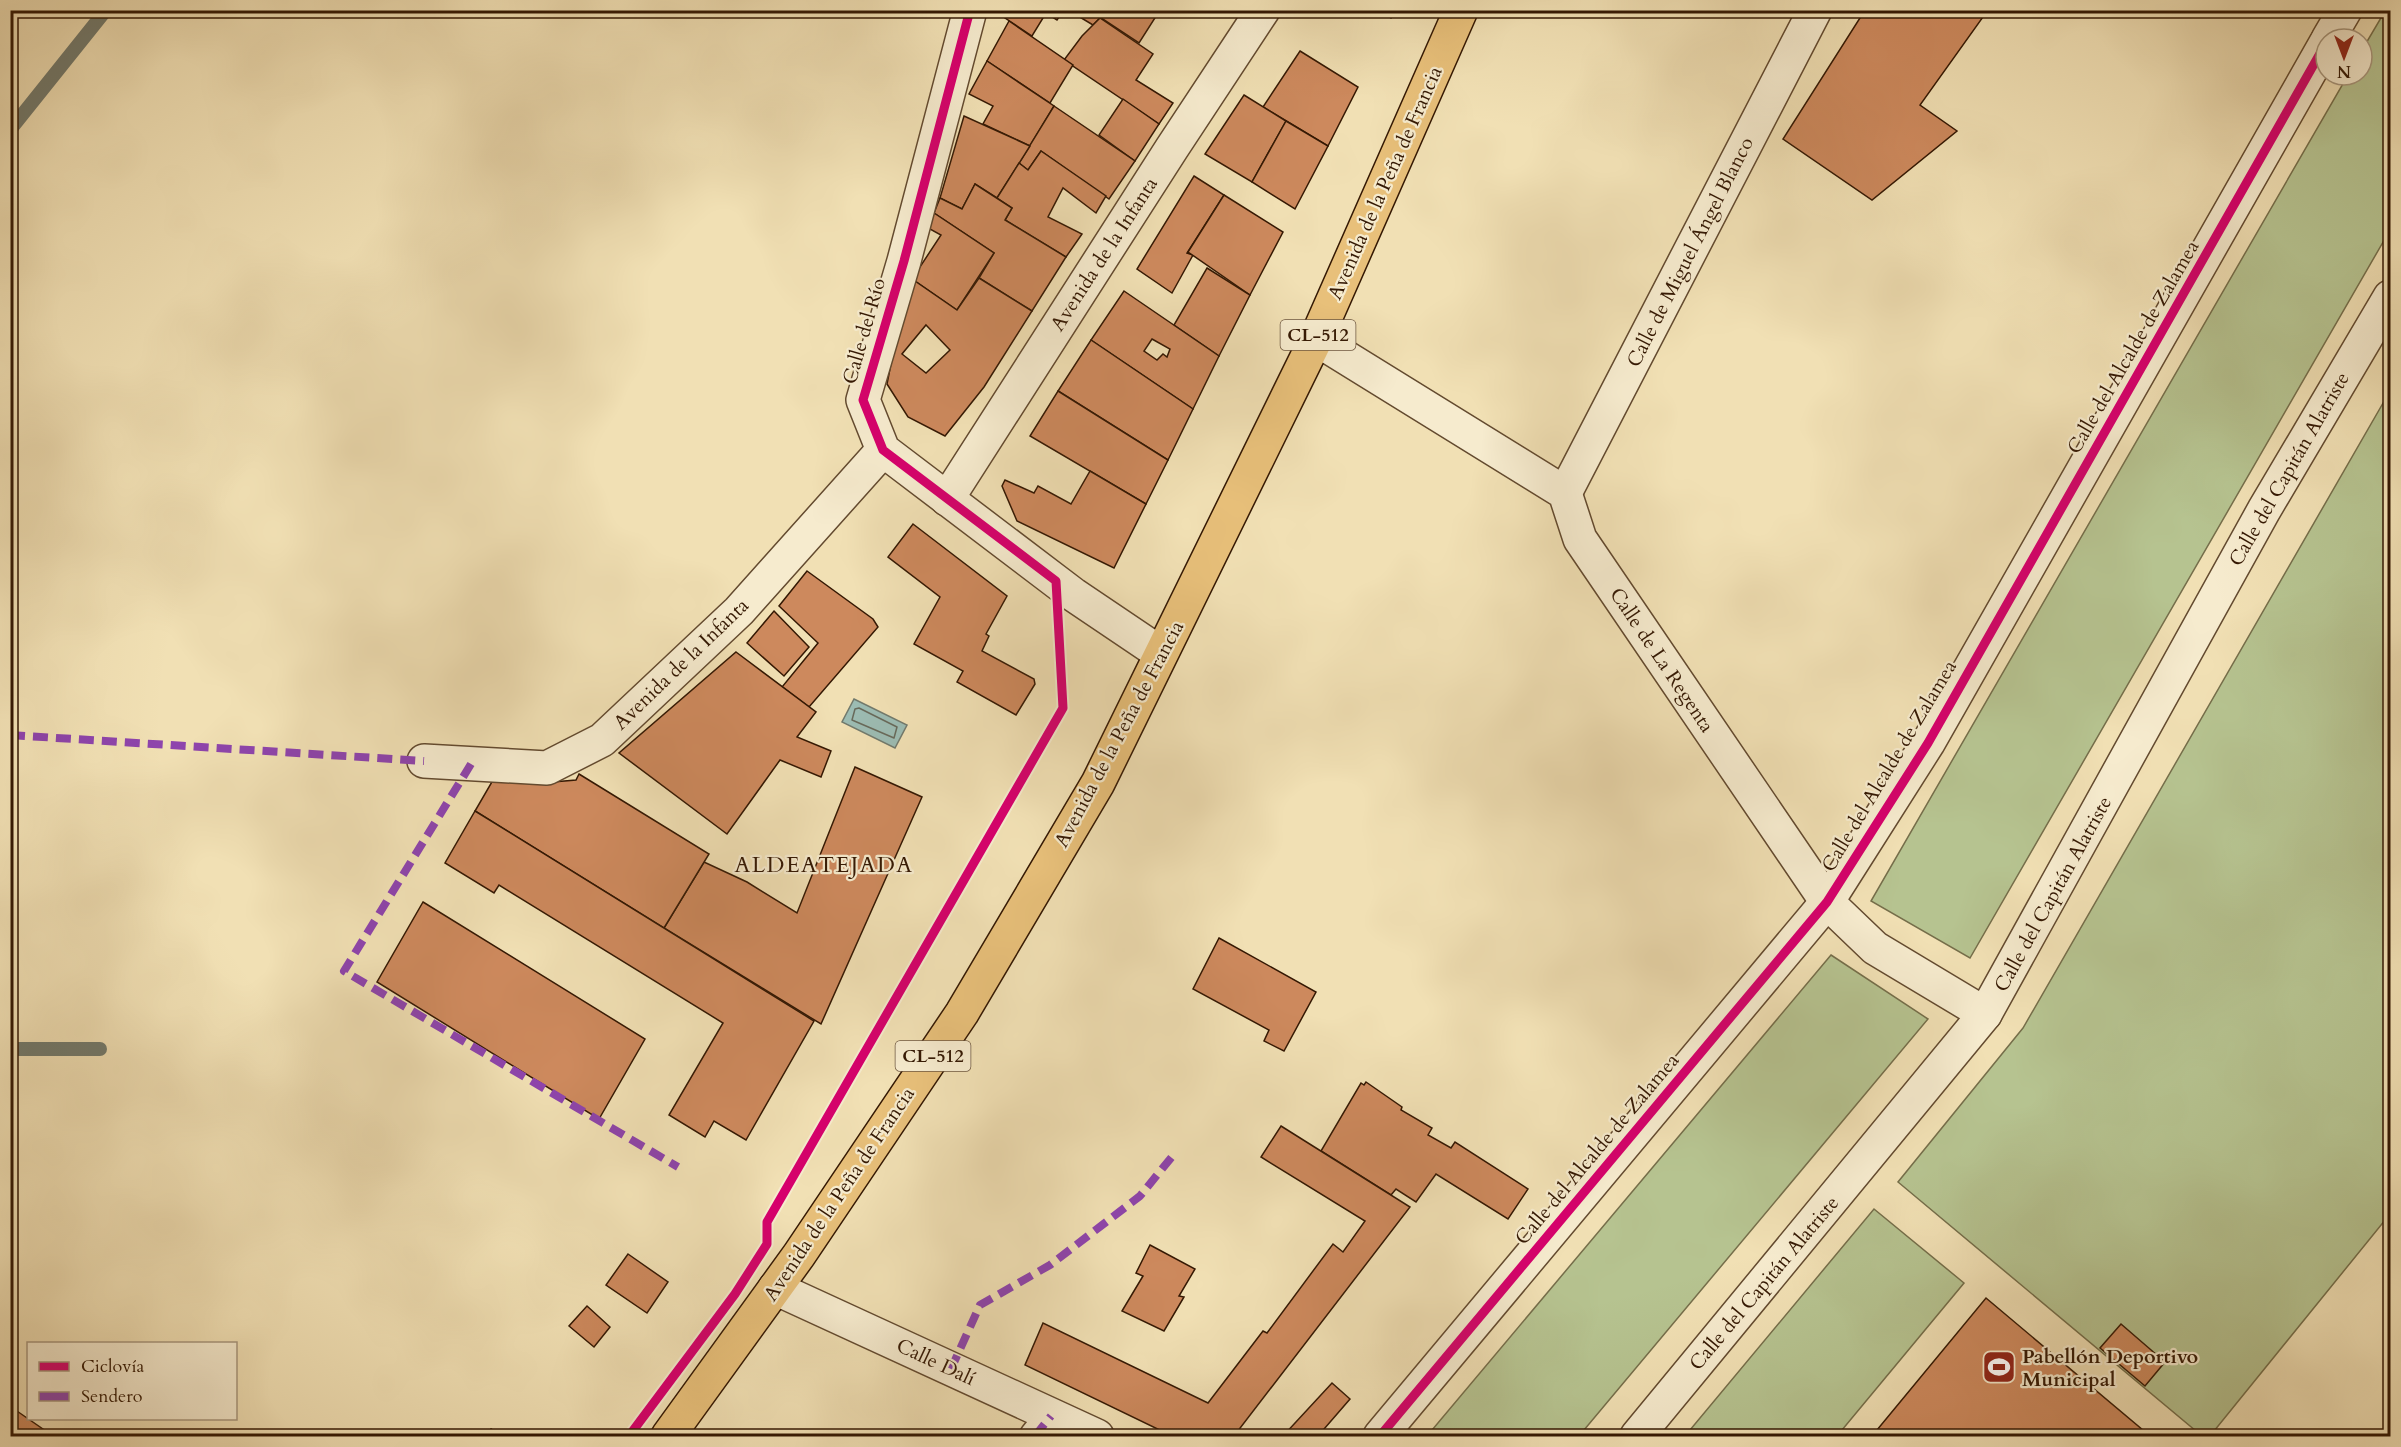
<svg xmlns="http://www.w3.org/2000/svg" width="2401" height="1447" font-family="Cardo,serif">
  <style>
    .green { fill: #b6c390; stroke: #756e4a; stroke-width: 1.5 }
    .water { fill: #9cbcb3; stroke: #727a6d; stroke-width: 1.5 }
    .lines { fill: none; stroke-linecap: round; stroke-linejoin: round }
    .shore { stroke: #686a5b; stroke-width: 1.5 }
    .stream { stroke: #727a6d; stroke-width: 14 }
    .building { fill: #cd895d; stroke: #341803; stroke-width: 1.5; fill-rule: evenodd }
    .pedestrian-casing { stroke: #634a2f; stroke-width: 33 }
    .minor-casing { stroke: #634a2f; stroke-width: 36 }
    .primary-casing { stroke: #341803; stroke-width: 36 }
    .pedestrian { stroke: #f6ebce; stroke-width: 30 }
    .minor { stroke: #f6ebce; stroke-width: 33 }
    .primary { stroke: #e8c07a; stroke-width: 33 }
    .quiet { stroke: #8e44ad; stroke-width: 8; stroke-dasharray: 15 8; stroke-linecap: butt }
    .cycleway-casing { stroke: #f6ebce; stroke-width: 13 }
    .cycleway { stroke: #d6006c; stroke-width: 9 }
    .labels { text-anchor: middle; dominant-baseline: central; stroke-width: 4.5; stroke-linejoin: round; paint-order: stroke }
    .shield { fill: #f6ebce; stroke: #6e5740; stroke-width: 1.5 }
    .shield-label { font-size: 18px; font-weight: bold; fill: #341803 }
    .street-label { font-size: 20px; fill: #341803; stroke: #f6ebce }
    .poi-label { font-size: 20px; font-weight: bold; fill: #341803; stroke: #f6ebce; text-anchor: start }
    .quarter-label { font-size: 22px; letter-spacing: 1.5px; fill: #341803; stroke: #f6ebce }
  </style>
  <rect width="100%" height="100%" fill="#f1e0b4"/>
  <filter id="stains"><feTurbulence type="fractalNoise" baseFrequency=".00333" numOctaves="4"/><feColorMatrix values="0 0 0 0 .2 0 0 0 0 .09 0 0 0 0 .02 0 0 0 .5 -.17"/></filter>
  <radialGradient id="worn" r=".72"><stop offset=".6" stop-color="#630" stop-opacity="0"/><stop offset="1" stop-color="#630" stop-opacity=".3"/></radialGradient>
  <g class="green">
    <polygon points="2385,11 2390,11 2390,230 1970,958 1871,901 2348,75 2362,75 2362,50"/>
    <polygon points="2390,391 2390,1214 2210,1436 2202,1436 1898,1182 2023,1028"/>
    <polygon points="1831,955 1928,1019 1579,1436 1427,1436"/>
    <polygon points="1874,1209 1964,1283 1837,1436 1685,1436"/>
  </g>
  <polygon class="water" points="854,699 907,725 895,748 842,722"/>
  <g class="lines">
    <polygon class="shore" points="859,708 897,727 894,738 852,720 855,709"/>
    <g class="stream">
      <polyline points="10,130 106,10"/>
      <polyline points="10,1049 100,1049"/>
    </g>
  </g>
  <g class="building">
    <polygon points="993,10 1064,10 1057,20 1046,13 1032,36"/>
    <polygon points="1068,10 1089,10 1100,18 1093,25"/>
    <polygon points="1089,10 1160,10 1139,43"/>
    <polygon points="1378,10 1395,10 1391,18"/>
    <polygon points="1865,10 1974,10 1983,17 1920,105 1957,131 1872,200 1783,139"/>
    <polygon points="1974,10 1987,10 1983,17"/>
    <polygon points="1100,18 1153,54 1136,80 1173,103 1159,124 1064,60 1082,36"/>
    <polygon points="1009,21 1073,65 1050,103 987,61"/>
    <polygon points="1300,51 1358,87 1328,146 1263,107"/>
    <polygon points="987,61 1054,106 1030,146 983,124 993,106 969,94"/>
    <polygon points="1244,95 1286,121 1252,182 1205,154"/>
    <polygon points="1123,99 1159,124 1135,161 1099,135"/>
    <polygon points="1054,106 1135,161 1109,199 1041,151 1028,170 1019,163"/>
    <polygon points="964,116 1030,146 997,198 975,184 962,209 940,198"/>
    <polygon points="1286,121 1328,146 1295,209 1252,182"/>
    <polygon points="1041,151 1106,196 1096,213 1063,188 1048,217 1082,234 1066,257 1005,220 1012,208 997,198 1019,163 1028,170"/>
    <polygon points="1194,176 1224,195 1187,253 1193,255 1172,293 1137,269"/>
    <polygon points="975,184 1012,208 1005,220 1066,257 1032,311 979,278 994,253 934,213 940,198 962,209"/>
    <polygon points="1224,195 1283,232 1250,295 1188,252"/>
    <polygon points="934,213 994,253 957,310 912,279 941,235 928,228"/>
    <polygon points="1207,268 1250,295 1219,356 1174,325"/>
    <path d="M979,278L1032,311L984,387L945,436L908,417L887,384L894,348L912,279L957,310ZM926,325L950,350L926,373L902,354Z"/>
    <path d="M1124,291L1219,356L1193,409L1091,340ZM1152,339L1170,349L1167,357L1163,354L1157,360L1144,351Z"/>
    <polygon points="1091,340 1193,409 1168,460 1058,391"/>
    <polygon points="1058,391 1168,460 1146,504 1030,436"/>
    <polygon points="1090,471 1146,504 1114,568 1017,521 1002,486 1005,480 1034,493 1038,486 1071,504"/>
    <polygon points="913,524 1007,596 986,634 989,636 982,651 1034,679 1035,684 1016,715 957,682 963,671 914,644 940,597 888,557"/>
    <polygon points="807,571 873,619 878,627 809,707 782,687 818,643 779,606"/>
    <polygon points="774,611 809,647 784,676 747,643"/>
    <polygon points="736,652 816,712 797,737 831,751 821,777 780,760 727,834 619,753"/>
    <polygon points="855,767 922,797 821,1024 664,928 704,862 747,882 797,913"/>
    <polygon points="579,774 709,854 664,928 475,811 493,780 541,783 576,780"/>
    <polygon points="475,811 814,1021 746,1140 714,1121 705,1137 669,1115 723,1023 499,885 494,893 445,863"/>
    <polygon points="423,902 645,1039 599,1119 377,982"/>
    <polygon points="1219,938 1316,992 1284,1051 1264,1041 1269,1030 1193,989"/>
    <polygon points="1366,1082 1402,1107 1401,1110 1432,1128 1428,1135 1451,1148 1455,1142 1528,1189 1508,1219 1436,1174 1416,1202 1396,1189 1391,1195 1321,1151 1361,1083 1364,1085"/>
    <polygon points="1281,1126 1410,1207 1234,1436 1172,1436 1025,1365 1043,1323 1208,1403 1263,1331 1267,1333 1333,1244 1343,1252 1365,1221 1261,1157"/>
    <polygon points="1150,1245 1195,1269 1179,1296 1184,1297 1164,1331 1122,1311 1143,1276 1136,1273"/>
    <polygon points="628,1254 668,1282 647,1313 606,1285"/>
    <polygon points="1986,1298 2150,1436 1872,1436"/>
    <polygon points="587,1306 610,1327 594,1347 569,1326"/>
    <polygon points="2121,1324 2165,1362 2145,1386 2100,1348"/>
    <polygon points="1332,1383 1350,1399 1318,1436 1283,1436"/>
    <polygon points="14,1409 53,1436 10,1436 10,1416"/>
    <polygon points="491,1429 503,1436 486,1436"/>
  </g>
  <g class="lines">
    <defs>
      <polyline id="pedestrian" points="1035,1436 1051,1416"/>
      <g id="minor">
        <polyline points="970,10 904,261 863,400 883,450 1074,595 1160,653"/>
        <polyline points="2328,39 2345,10"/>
        <polyline points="1316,339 1565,493 1580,539 1827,902 1875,948 1985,1014"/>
        <polyline points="1565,493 1815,10"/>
        <polyline points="947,499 1172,148 1263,10"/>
        <polyline points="424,761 547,768 602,740 739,611 883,450"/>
        <polyline points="775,1288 1097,1436"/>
        <polyline points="1380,1436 1827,902 1928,743 2326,43"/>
        <polyline points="1637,1436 1985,1014 2264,510 2390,297"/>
      </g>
      <polyline id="primary" points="668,1436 799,1255 962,1013 1098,783 1316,339 1461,10"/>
    </defs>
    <use href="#pedestrian" class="pedestrian-casing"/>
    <use href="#minor" class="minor-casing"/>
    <use href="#primary" class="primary-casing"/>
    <use href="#pedestrian" class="pedestrian"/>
    <use href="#minor" class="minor"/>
    <use href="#primary" class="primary"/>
    <g class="quiet">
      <polyline points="10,735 424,761"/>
      <polyline points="471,764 344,971 678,1167"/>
      <polyline points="951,1369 980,1305 1050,1265 1140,1196 1175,1153"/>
      <polyline points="1035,1436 1051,1416"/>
    </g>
    <defs>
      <g id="cycleway">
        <polyline points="629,1436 735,1294 767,1244 767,1222 1063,708 1056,581 883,450 863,400 904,261 970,10"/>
        <polyline points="1380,1436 1827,902 1928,743 2326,43"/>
      </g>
    </defs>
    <use href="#cycleway" class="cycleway-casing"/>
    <use href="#cycleway" class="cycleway"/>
  </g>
  <defs>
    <symbol id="stadium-square" viewBox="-11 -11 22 22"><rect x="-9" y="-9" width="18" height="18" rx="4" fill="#8f2418" stroke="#f6ebce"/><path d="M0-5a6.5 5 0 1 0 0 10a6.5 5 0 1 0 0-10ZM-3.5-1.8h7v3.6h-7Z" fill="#fff"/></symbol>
  </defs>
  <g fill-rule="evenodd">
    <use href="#stadium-square" x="1980" y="1348" width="38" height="38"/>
  </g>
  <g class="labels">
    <g class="shield">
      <rect x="1280.5" y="320" width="75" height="30" rx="4.5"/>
      <rect x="895.5" y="1041" width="75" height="30" rx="4.5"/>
    </g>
    <g class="shield-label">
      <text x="1318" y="335">CL-512</text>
      <text x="933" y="1056">CL-512</text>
    </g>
    <g class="street-label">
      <text transform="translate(1385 183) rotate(-66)">Avenida de la Peña de Francia</text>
      <text transform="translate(1690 252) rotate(-63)">Calle de Miguel Ángel Blanco</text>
      <text transform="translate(1104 254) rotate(-57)">Avenida de la Infanta</text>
      <text transform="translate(864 331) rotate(-74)">Calle del Río</text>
      <text transform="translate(2133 347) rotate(-60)">Calle del Alcalde de Zalamea</text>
      <text transform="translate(2289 469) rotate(-60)">Calle del Capitán Alatriste</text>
      <text transform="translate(1662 660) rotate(56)">Calle de La Regenta</text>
      <text transform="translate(681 664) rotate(-44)">Avenida de la Infanta</text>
      <text transform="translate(1119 734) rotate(-62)">Avenida de la Peña de Francia</text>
      <text transform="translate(1889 766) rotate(-59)">Calle del Alcalde de Zalamea</text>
      <text transform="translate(2053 894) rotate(-61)">Calle del Capitán Alatriste</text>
      <text transform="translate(1597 1149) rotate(-50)">Calle del Alcalde de Zalamea</text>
      <text transform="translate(839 1194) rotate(-56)">Avenida de la Peña de Francia</text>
      <text transform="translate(1764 1283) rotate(-50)">Calle del Capitán Alatriste</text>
      <text transform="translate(936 1362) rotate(25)">Calle Dalí</text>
    </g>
    <g class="poi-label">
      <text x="2022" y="1356">Pabellón Deportivo<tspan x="2022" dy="23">Municipal</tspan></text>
    </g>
    <g class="quarter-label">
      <text x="824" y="865">ALDEATEJADA</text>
    </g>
  </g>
  <rect width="2401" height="1447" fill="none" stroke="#f1e0b4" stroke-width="36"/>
  <rect x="12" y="12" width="2377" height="1423" fill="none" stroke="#341803" stroke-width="3"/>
  <rect x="18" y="18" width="2365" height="1411" fill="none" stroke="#341803" stroke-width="1.5"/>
  <rect x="27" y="1342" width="210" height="78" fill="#f6ebce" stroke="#a8977d" stroke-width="1.5"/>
  <rect x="39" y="1362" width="30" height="9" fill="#d6006c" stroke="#a8977d" stroke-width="1.5"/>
  <text x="81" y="1372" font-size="18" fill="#341803">Ciclovía</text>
  <rect x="39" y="1392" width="30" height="9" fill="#8e44ad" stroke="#a8977d" stroke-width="1.5"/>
  <text x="81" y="1402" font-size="18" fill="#341803">Sendero</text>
  <g transform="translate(2344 57) rotate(180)"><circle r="28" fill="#f6ebce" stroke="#a8977d" stroke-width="1.5"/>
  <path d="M0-4.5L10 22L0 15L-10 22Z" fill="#8f2418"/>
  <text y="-9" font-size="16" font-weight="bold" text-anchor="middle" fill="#341803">N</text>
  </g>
  <rect width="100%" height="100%" filter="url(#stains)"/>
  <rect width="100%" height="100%" fill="url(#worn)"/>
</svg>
